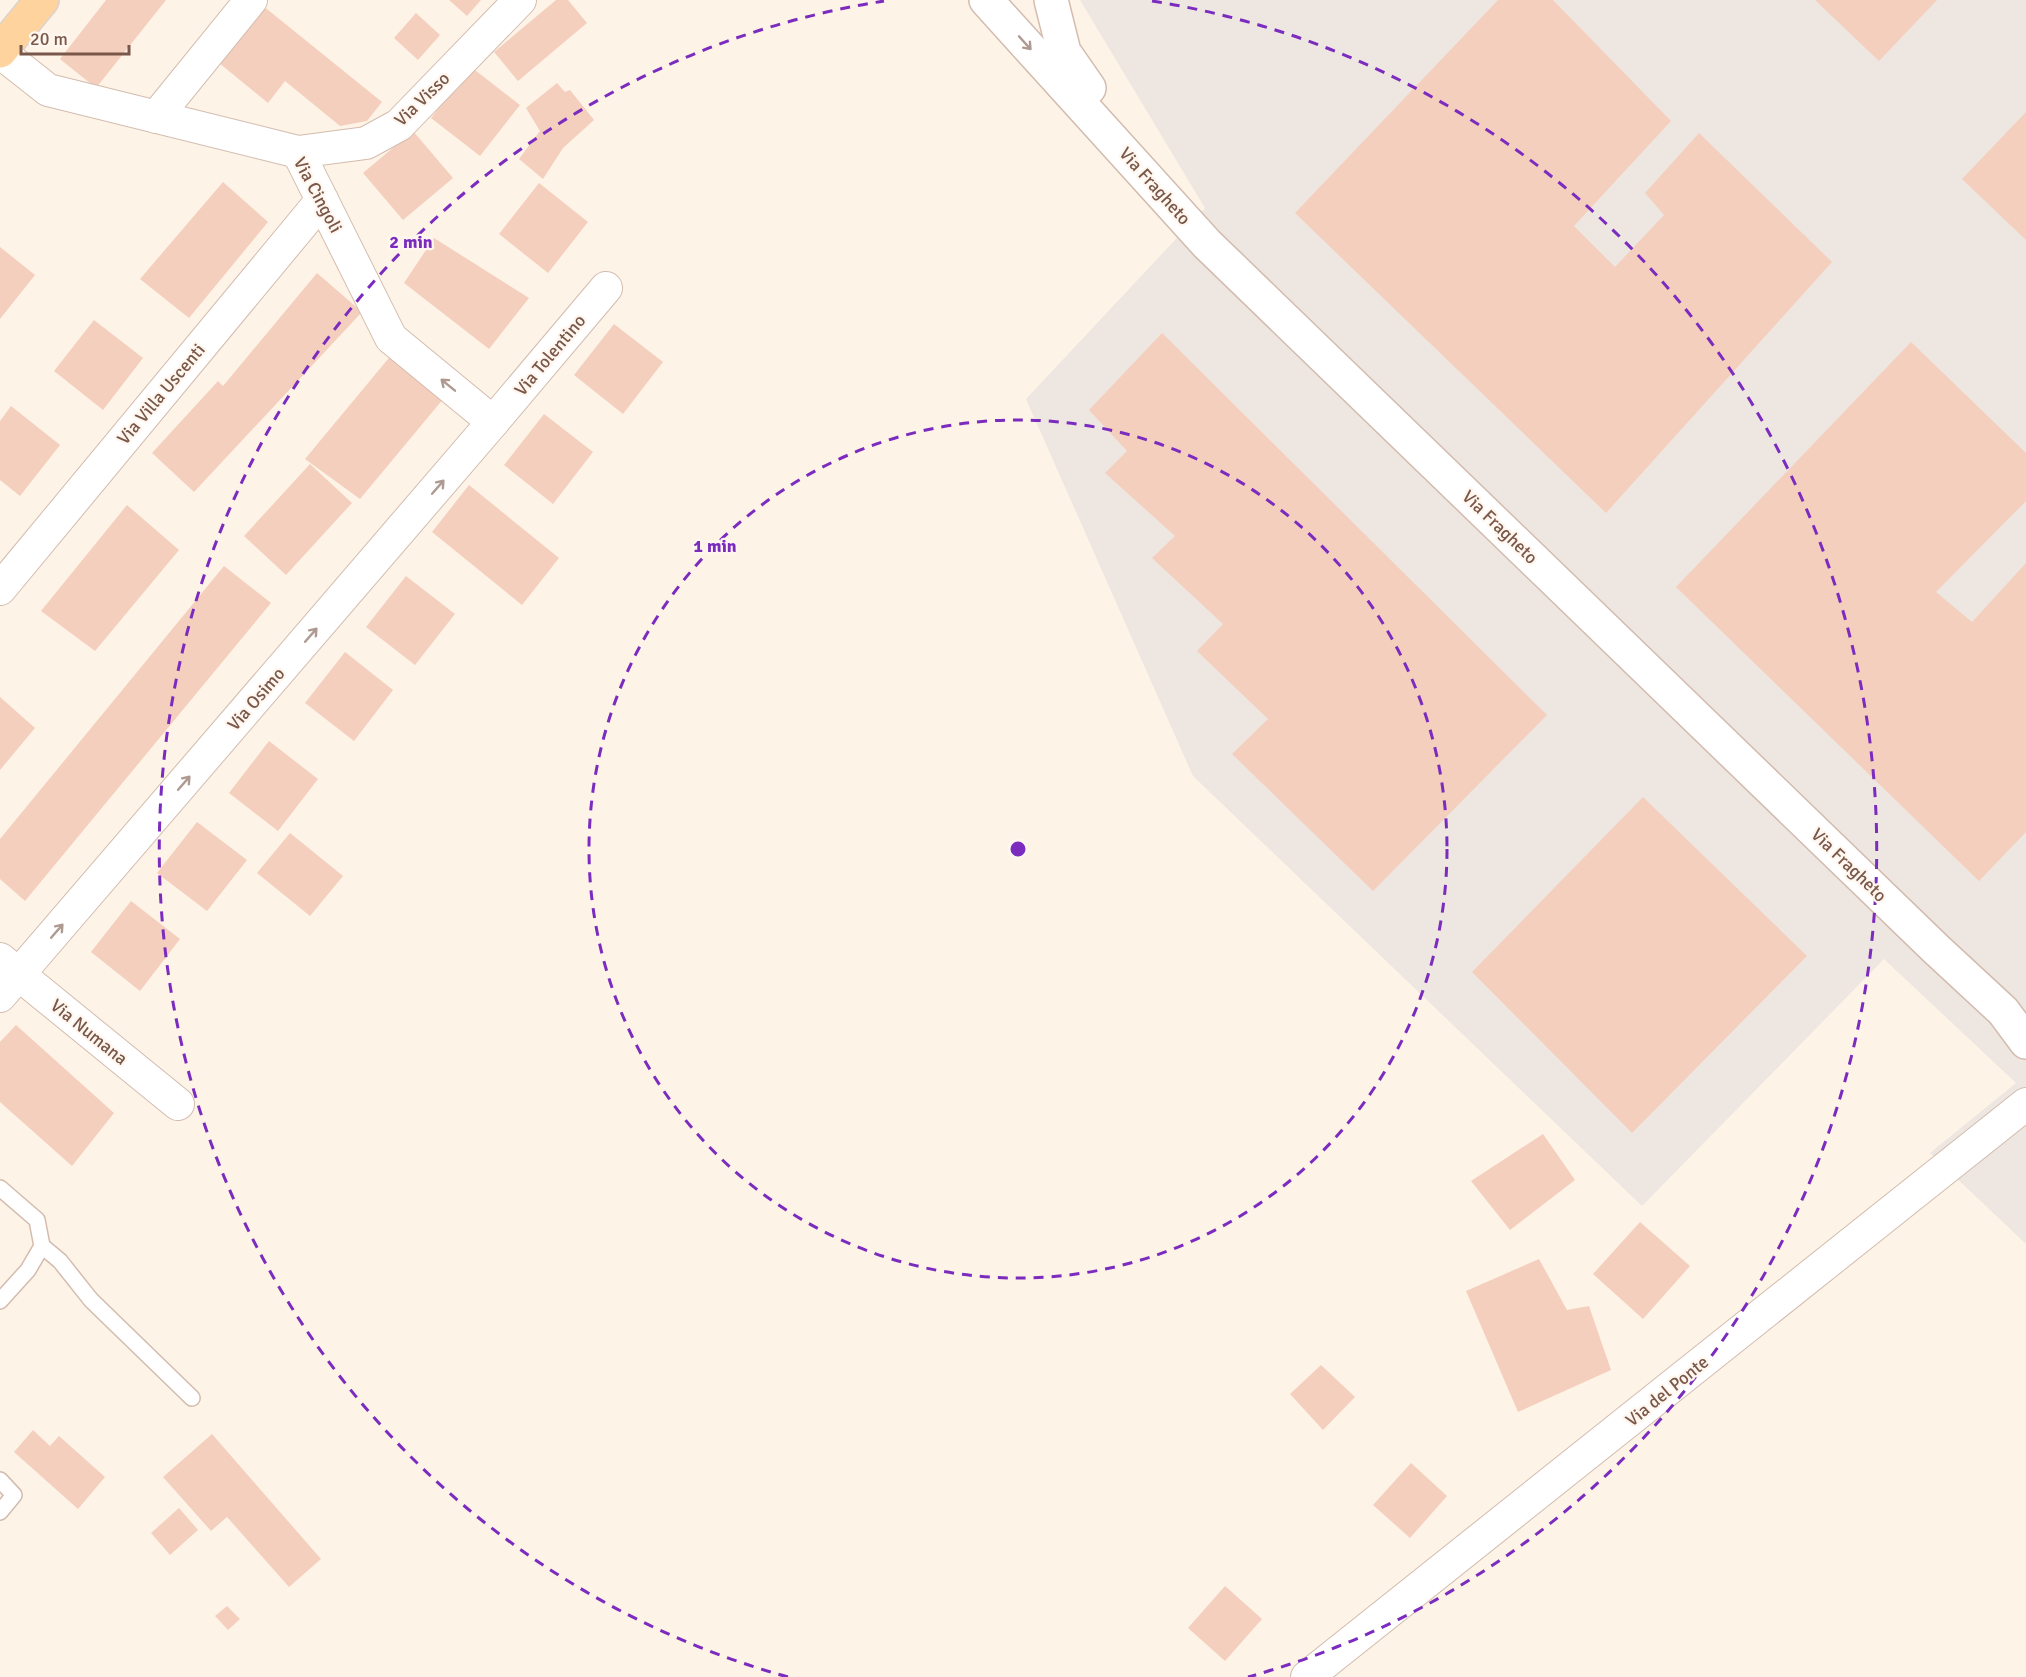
<svg xmlns="http://www.w3.org/2000/svg" width="2026" height="1677" font-family="Signika,sans-serif">
  <style>
    .industrial { fill: #eee6e1 }
    .building { fill: #f5cfbd }
    .lines { fill: none; stroke-linecap: round; stroke-linejoin: round }
    .service-casing { stroke: #d3bcae; stroke-width: 18 }
    .minor-casing { stroke: #d3bcae; stroke-width: 34 }
    .tertiary-casing { stroke: #d3bcae; stroke-width: 36 }
    .primary-casing { stroke: #dcd3d0; stroke-width: 36 }
    .service { stroke: #fff; stroke-width: 15 }
    .minor { stroke: #fff; stroke-width: 32 }
    .tertiary { stroke: #fff; stroke-width: 33 }
    .primary { stroke: #ffd39d; stroke-width: 33 }
    .oneway { stroke: #af9a92 }
    .ring { fill: none; stroke: #7b2cbf; stroke-width: 3; stroke-dasharray: 10 8 }
    .labels { text-anchor: middle; dominant-baseline: central; stroke-width: 4.5; stroke-linejoin: round; paint-order: stroke }
    .street-label { font-size: 18px; fill: #795749; stroke: #fff7ef }
    .centre { fill: #7b2cbf; stroke: #fff7ef; stroke-width: 3 }
    .ring-label { font-size: 18px; text-anchor: middle; font-weight: bold; fill: #7b2cbf; stroke: #fff7ef; stroke-width: 4.5; stroke-linejoin: round; paint-order: stroke }
  </style>
  <rect width="100%" height="100%" fill="#fef3e7"/>
  <polygon class="industrial" points="1080,0 2026,0 2026,1244 1930,1153 2016,1083 1884,959 1642,1206 1193,776 1026,399 1205,208"/>
  <g class="building">
    <polygon points="106,0 166,0 96,88 60,59"/>
    <polygon points="449,0 481,0 467,16"/>
    <polygon points="556,0 568,0 587,23 518,81 494,52"/>
    <polygon points="1498,0 1553,0 1671,121 1574,226 1615,267 1664,215 1645,193 1699,133 1832,262 1606,513 1295,213"/>
    <polygon points="1815,0 1937,0 1879,61"/>
    <polygon points="257,1 382,102 367,121 340,126 285,81 268,103 213,58"/>
    <polygon points="416,13 440,35 418,60 394,38"/>
    <polygon points="471,67 520,105 480,156 431,118"/>
    <polygon points="557,83 565,92 570,90 594,120 563,148 543,179 519,159 540,131 526,108"/>
    <polygon points="2026,112 2026,240 1962,179"/>
    <polygon points="413,131 453,178 403,220 363,173"/>
    <polygon points="223,182 268,222 189,318 140,279"/>
    <polygon points="539,183 588,222 548,273 499,234"/>
    <polygon points="434,238 529,298 489,349 404,283"/>
    <polygon points="0,247 35,275 0,319"/>
    <polygon points="317,273 362,312 194,492 152,453 218,381 223,386"/>
    <polygon points="94,320 143,358 103,410 54,371"/>
    <polygon points="614,324 663,362 623,414 574,375"/>
    <polygon points="1162,333 1547,715 1373,891 1232,754 1268,719 1197,651 1223,624 1152,558 1175,536 1105,473 1127,451 1089,410"/>
    <polygon points="1911,342 2026,453 2026,501 1936,592 1972,622 2026,563 2026,832 1979,881 1676,587"/>
    <polygon points="393,353 444,398 360,499 305,459"/>
    <polygon points="11,406 60,445 20,496 0,480 0,421"/>
    <polygon points="544,414 593,452 553,504 504,465"/>
    <polygon points="310,464 352,503 286,575 244,536"/>
    <polygon points="469,485 559,558 522,605 432,532"/>
    <polygon points="127,505 179,550 95,651 41,611"/>
    <polygon points="224,566 271,603 25,901 0,879 0,839"/>
    <polygon points="406,576 455,614 415,665 366,627"/>
    <polygon points="345,652 393,690 354,741 305,703"/>
    <polygon points="0,697 35,728 0,770"/>
    <polygon points="269,741 318,779 278,831 229,793"/>
    <polygon points="1643,797 1807,956 1632,1133 1472,972"/>
    <polygon points="197,822 247,860 207,911 157,873"/>
    <polygon points="290,833 343,876 310,916 257,873"/>
    <polygon points="131,901 180,939 140,991 91,952"/>
    <polygon points="16,1025 114,1113 72,1166 0,1102 0,1042"/>
    <polygon points="1543,1134 1575,1180 1510,1230 1471,1181"/>
    <polygon points="1640,1222 1690,1266 1643,1319 1593,1274"/>
    <polygon points="1539,1259 1567,1310 1589,1306 1611,1370 1518,1412 1466,1291"/>
    <polygon points="1321,1365 1355,1397 1323,1430 1290,1394"/>
    <polygon points="33,1430 50,1446 59,1436 105,1477 78,1509 14,1452"/>
    <polygon points="212,1434 321,1559 289,1587 227,1517 211,1531 163,1477"/>
    <polygon points="1411,1463 1447,1496 1410,1538 1373,1505"/>
    <polygon points="179,1508 198,1530 170,1555 151,1533"/>
    <polygon points="1225,1586 1262,1619 1225,1661 1188,1628"/>
    <polygon points="227,1606 240,1619 228,1630 215,1616"/>
  </g>
  <g class="lines">
    <defs>
      <g id="service">
        <polyline points="0,1188 37,1220 42,1246 28,1270 0,1301"/>
        <polyline points="42,1246 60,1261 91,1300 192,1398"/>
        <polyline points="0,1480 14,1495 0,1512"/>
      </g>
      <g id="minor">
        <polyline points="0,52 48,90 298,152 391,338 493,422"/>
        <polyline points="156,117 251,0"/>
        <polyline points="298,152 366,143 399,125 520,0"/>
        <polyline points="0,589 322,200"/>
        <polyline points="0,959 178,1104"/>
        <polyline points="0,996 493,422 606,288"/>
        <polyline points="1307,1677 2026,1104"/>
      </g>
      <g id="tertiary">
        <polyline points="986,0 1207,244 1936,949 2003,1011 2026,1042"/>
        <polyline points="1051,0 1064,52 1089,88"/>
      </g>
      <polyline id="primary" points="0,51 42,0"/>
    </defs>
    <use href="#service" class="service-casing"/>
    <use href="#minor" class="minor-casing"/>
    <use href="#tertiary" class="tertiary-casing"/>
    <use href="#primary" class="primary-casing"/>
    <use href="#service" class="service"/>
    <use href="#minor" class="minor"/>
    <use href="#tertiary" class="tertiary"/>
    <use href="#primary" class="primary"/>
  </g>
  <defs><path id="oneway-shaft" d="M-6 0H5M1.5-3L5.5 0L1.5 3" fill="none" stroke-width="1.6" stroke-linecap="round" stroke-linejoin="round" transform="scale(1.5)"/></defs>
  <g class="oneway">
    <use href="#oneway-shaft" transform="translate(1025 43) rotate(48)"/>
    <use href="#oneway-shaft" transform="translate(448 385) rotate(-141)"/>
    <use href="#oneway-shaft" transform="translate(438 487) rotate(-49)"/>
    <use href="#oneway-shaft" transform="translate(311 635) rotate(-49)"/>
    <use href="#oneway-shaft" transform="translate(184 783) rotate(-49)"/>
    <use href="#oneway-shaft" transform="translate(57 931) rotate(-49)"/>
  </g>
  <g class="ring">
    <circle cx="1018" cy="849" r="429"/>
    <path d="M788 1677A859 859 0 0 1 884 1M1152 1A859 859 0 0 1 1248 1677"/>
  </g>
  <g class="labels">
    <g class="street-label">
      <text transform="translate(422 99) rotate(-44)">Via Visso</text>
      <text transform="translate(1155 186) rotate(48)">Via Fragheto</text>
      <text transform="translate(318 195) rotate(62)">Via Cingoli</text>
      <text transform="translate(550 355) rotate(-50)">Via Tolentino</text>
      <text transform="translate(161 394) rotate(-50)">Via Villa Uscenti</text>
      <text transform="translate(1500 527) rotate(44)">Via Fragheto</text>
      <text transform="translate(256 699) rotate(-49)">Via Osimo</text>
      <text transform="translate(1849 865) rotate(44)">Via Fragheto</text>
      <text transform="translate(89 1032) rotate(39)">Via Numana</text>
      <text transform="translate(1667 1391) rotate(-39)">Via del Ponte</text>
    </g>
  </g>
  <circle cx="1018" cy="849" r="9" class="centre"/>
  <g class="ring-label">
    <text x="411" y="248">2 min</text>
    <text x="715" y="552">1 min</text>
  </g>
  <path d="M21 45v9h108v-9" fill="none" stroke="#795749" stroke-width="3"/>
  <text x="30" y="45" font-size="18" fill="#795749" stroke="#fff7ef" stroke-width="4.5" paint-order="stroke">20 m</text>
</svg>
